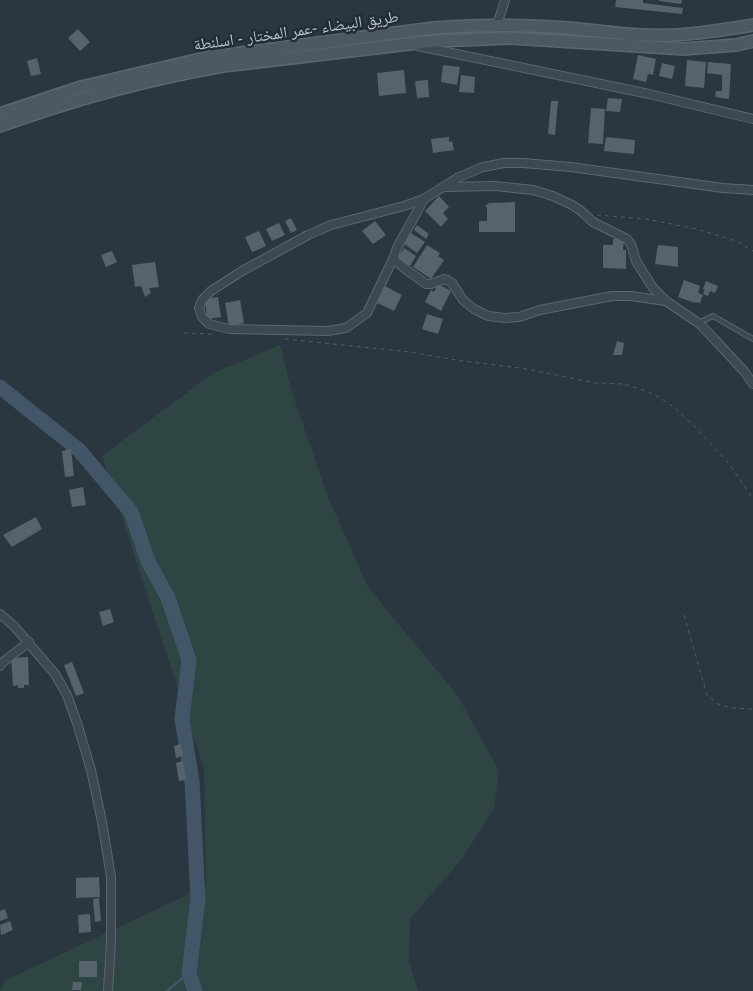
<svg xmlns="http://www.w3.org/2000/svg" width="753" height="991" font-family="'Noto Sans','Noto Naskh Arabic',sans-serif">
  <style>
    .green { fill: #2f4543 }
    .lines { fill: none; stroke-linecap: round; stroke-linejoin: round }
    .stream { stroke: #425667; stroke-width: 2.5 }
    .river { stroke: #425667; stroke-width: 15 }
    .building { fill: #56636d }
    .service-casing { stroke: #5c666e; stroke-width: 6 }
    .minor-casing { stroke: #5c666e; stroke-width: 10 }
    .secondary-casing { stroke: #5c666e; stroke-width: 14 }
    .path { stroke: #4e6161; stroke-width: 1; stroke-dasharray: 4 4; stroke-linecap: butt }
    .service { stroke: #3e4851; stroke-width: 4 }
    .minor { stroke: #3e4851; stroke-width: 8 }
    .secondary { stroke: #4c5863; stroke-width: 11 }
    .labels { text-anchor: middle; dominant-baseline: central; stroke-width: 5; stroke-linejoin: round; paint-order: stroke }
    .street-label { font-size: 16px; fill: #bbc3cb; stroke: #232d36 }
  </style>
  <rect width="100%" height="100%" fill="#2a3640"/>
  <polygon class="green" points="280,345 291,389 328,497 368,587 458,696 499,771 494,808 462,859 410,919 409,961 418,991 0,991 4,981 206,886 204,769 102,456 213,373"/>
  <g class="lines">
    <polyline class="stream" points="167,991 189,973"/>
    <polyline class="river" points="0,387 79,450 131,512 148,561 168,598 189,660 182,719 192,781 198,899 189,973 195,991"/>
  </g>
  <g class="building">
    <polygon points="616,0 643,0 643,3 683,8 682,14 615,7"/>
    <polygon points="659,0 682,0 681,4 659,1"/>
    <polygon points="78,29 90,42 80,51 68,38"/>
    <polygon points="638,55 656,59 653,75 648,74 646,82 633,79"/>
    <polygon points="37,58 41,74 31,76 27,61"/>
    <polygon points="687,60 706,62 704,88 685,86"/>
    <polygon points="708,62 731,64 729,99 715,97 716,91 722,91 722,75 707,73"/>
    <polygon points="662,63 675,66 672,79 659,76"/>
    <polygon points="443,65 460,67 457,85 441,82"/>
    <polygon points="404,70 406,93 379,96 377,73"/>
    <polygon points="461,75 475,77 474,93 459,92"/>
    <polygon points="428,80 429,97 417,98 415,81"/>
    <polygon points="608,98 622,99 620,112 606,111"/>
    <polygon points="551,101 558,101 555,135 548,134"/>
    <polygon points="591,108 605,109 603,144 588,143"/>
    <polygon points="449,137 449,142 452,141 454,150 433,153 431,139"/>
    <polygon points="606,137 635,140 634,154 604,151"/>
    <polygon points="439,196 449,207 443,213 448,219 441,227 425,211"/>
    <polygon points="515,202 515,232 479,232 479,221 487,221 487,208 485,206 489,203"/>
    <polygon points="291,218 297,230 291,233 285,221"/>
    <polygon points="375,221 386,235 373,244 362,231"/>
    <polygon points="279,223 285,235 272,241 266,229"/>
    <polygon points="417,225 429,234 426,239 414,230"/>
    <polygon points="259,231 266,246 252,252 245,237"/>
    <polygon points="411,233 425,242 417,253 404,244"/>
    <polygon points="613,239 624,239 623,250 626,250 626,269 603,268 603,245 613,245"/>
    <polygon points="427,245 440,253 438,256 444,260 431,279 413,267"/>
    <polygon points="658,245 678,247 678,267 655,264"/>
    <polygon points="404,248 416,256 410,266 398,258"/>
    <polygon points="112,251 117,262 106,267 101,255"/>
    <polygon points="155,262 159,287 149,288 151,293 145,297 141,286 135,287 132,265"/>
    <polygon points="684,280 700,286 698,293 703,295 700,303 695,302 695,303 678,297"/>
    <polygon points="706,281 718,286 715,293 710,291 708,296 703,294 705,289 703,289"/>
    <polygon points="438,284 451,291 441,311 425,302 431,290 434,292"/>
    <polygon points="385,286 402,295 394,311 377,303"/>
    <polygon points="218,297 221,317 207,319 205,299"/>
    <polygon points="240,300 244,323 229,326 225,303"/>
    <polygon points="427,314 443,319 438,334 422,329"/>
    <polygon points="617,341 624,343 622,355 613,355"/>
    <polygon points="71,449 74,476 65,477 62,451"/>
    <polygon points="83,487 86,505 72,507 69,490"/>
    <polygon points="36,517 42,529 12,547 3,535"/>
    <polygon points="110,609 114,622 103,626 99,612"/>
    <polygon points="28,657 29,685 24,685 24,688 18,688 18,685 13,686 11,658"/>
    <polygon points="72,662 84,693 76,696 64,665"/>
    <polygon points="181,744 183,756 176,758 174,746"/>
    <polygon points="183,761 186,780 179,781 176,763"/>
    <polygon points="99,877 100,897 76,898 76,878"/>
    <polygon points="99,898 101,921 95,922 93,899"/>
    <polygon points="5,909 8,918 0,921 0,911"/>
    <polygon points="90,914 91,932 79,933 78,915"/>
    <polygon points="10,921 13,930 1,935 0,925"/>
    <rect x="79" y="961" width="18" height="16"/>
    <polygon points="73,982 82,982 81,990 72,990"/>
  </g>
  <g class="lines">
    <defs>
      <polyline id="service" points="698,323 713,316 753,339"/>
      <g id="minor">
        <polyline points="497,25 505,0"/>
        <polyline points="418,46 649,94 753,119"/>
        <polyline points="443,187 495,186 533,190 553,196 572,205 581,211 593,222 627,239 631,244 636,261 653,288 666,301 700,324 744,371 753,384"/>
        <polyline points="424,199 397,248 393,259 404,268 426,284 431,284 444,279 447,280 452,283 463,300 474,309 488,316 505,318 519,317 540,310 612,296 631,296 666,301"/>
        <polyline points="393,259 367,313 346,328 327,331 229,329 209,324 202,317 199,308 202,300 211,291 242,271 308,235 331,225 404,206 424,199 459,177 483,167 504,163 523,163 571,167 723,188 753,190"/>
        <polyline points="0,614 14,626 55,674 67,695 77,723 91,770 102,822 111,877 111,943 108,991"/>
        <polyline points="0,666 3,662 29,642"/>
      </g>
      <g id="secondary">
        <path d="M0,114L81,87L209,57L434,28C478,24 523,25 567,28C592,30 618,34 643,35C680,37 716,31 753,25"/>
        <path d="M0,126C72,100 148,79 223,66L409,44L435,41L511,38L684,49L736,45L753,41"/>
      </g>
    </defs>
    <use href="#service" class="service-casing"/>
    <use href="#minor" class="minor-casing"/>
    <use href="#secondary" class="secondary-casing"/>
    <g class="path">
      <polyline points="597,215 646,219 697,229 736,241 753,251"/>
      <polyline points="184,333 214,334"/>
      <polyline points="285,339 410,352 456,360 527,369 595,383 624,384 646,391 659,397 676,409 696,428 730,465 753,499"/>
      <polyline points="684,615 707,695 718,704 731,708 753,709"/>
    </g>
    <use href="#service" class="service"/>
    <use href="#minor" class="minor"/>
    <use href="#secondary" class="secondary"/>
  </g>
  <g class="labels">
    <g class="street-label">
      <text transform="translate(296 30) rotate(-8)">طريق البيضاء -عمر المختار - اسلنطة</text>
    </g>
  </g>
</svg>
